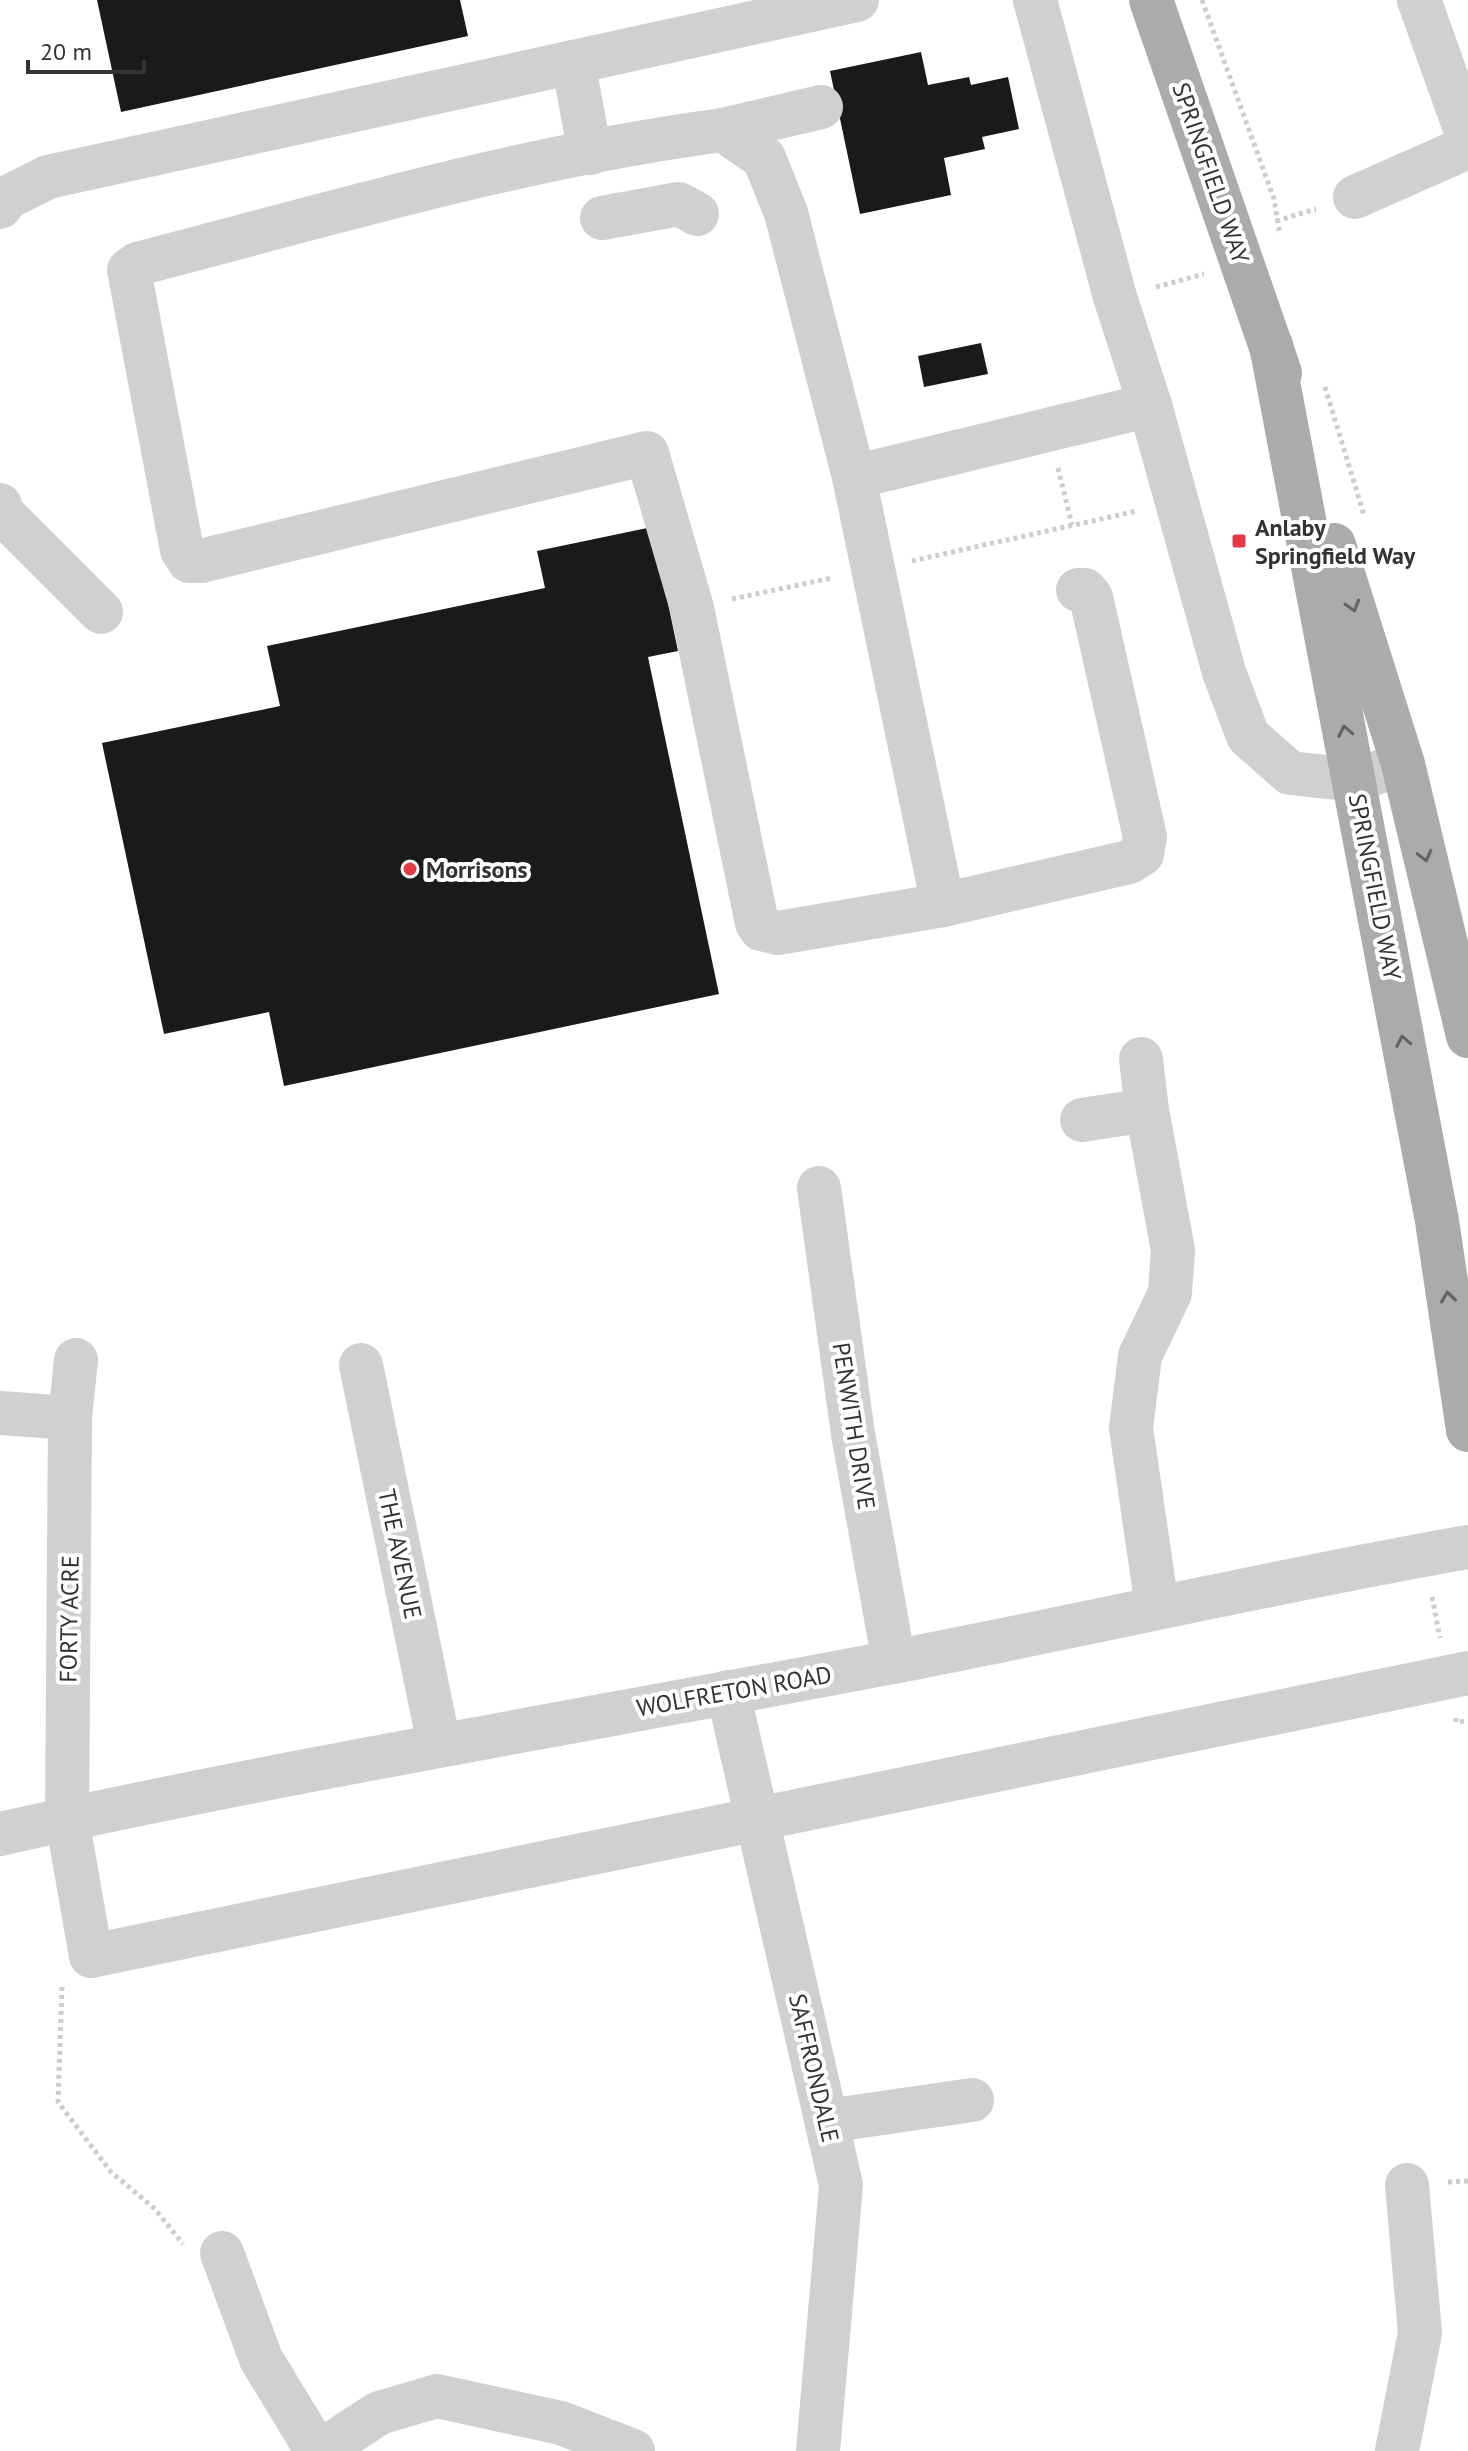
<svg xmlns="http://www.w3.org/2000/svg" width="1468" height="2451" font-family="'PT Sans',sans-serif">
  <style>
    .building { fill: #1a1a1a }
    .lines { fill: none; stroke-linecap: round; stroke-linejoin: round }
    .path { stroke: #cdcdcd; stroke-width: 5; stroke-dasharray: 4 4; stroke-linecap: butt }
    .minor { stroke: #d0d0d0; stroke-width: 44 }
    .major { stroke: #ababab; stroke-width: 44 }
    .oneway { stroke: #636363 }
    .poi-dot { fill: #e63946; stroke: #fff; stroke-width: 3 }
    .labels { text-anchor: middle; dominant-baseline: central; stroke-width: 8; stroke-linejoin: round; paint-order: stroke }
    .street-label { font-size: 24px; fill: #333; stroke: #fff }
    .poi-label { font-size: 24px; font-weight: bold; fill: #333; stroke: #fff; text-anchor: start }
  </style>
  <rect width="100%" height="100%" fill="#fff"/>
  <g class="building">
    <polygon points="97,0 460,0 468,36 121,112"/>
    <polygon points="921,52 928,85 969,77 971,85 1008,77 1019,129 982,137 985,149 944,158 951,195 860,214 830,71"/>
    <polygon points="981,343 988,374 924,387 918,356"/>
    <polygon points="652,527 678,651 648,657 719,994 284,1086 269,1012 164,1034 102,743 280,706 267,646 545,588 537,551"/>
  </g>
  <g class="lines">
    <g class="path">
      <polyline points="1202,0 1274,199 1280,235"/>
      <polyline points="1276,221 1316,209"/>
      <polyline points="1156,287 1204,274"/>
      <polyline points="1325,387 1364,515"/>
      <polyline points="1058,468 1072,525"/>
      <polyline points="912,561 1137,511"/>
      <polyline points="732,599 832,578"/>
      <polyline points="1432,1597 1440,1638"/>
      <polyline points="1456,1718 1456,1722 1468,1721"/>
      <polyline points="62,1987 58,2102 111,2172 155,2209 183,2244"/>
      <polyline points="1448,2182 1468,2181"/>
    </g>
    <g class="minor">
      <polyline points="1035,0 1115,297 1150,405 1224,672 1248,736 1290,773 1355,780 1403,764"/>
      <polyline points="1419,0 1468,137"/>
      <polyline points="573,62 590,153"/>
      <polyline points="723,130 821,107"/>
      <polyline points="1355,197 1468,147"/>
      <polyline points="0,207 8,197 48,177 857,0"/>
      <polyline points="602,218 679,204 697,214"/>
      <path d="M854,477L786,213L764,158L723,130C524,156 331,214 137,264L129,270L182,550L189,561H201L647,453L692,608L757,923L761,929L778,933L943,905L1129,862L1142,854L1145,837L1091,597L1085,590H1078"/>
      <polyline points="0,505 2,513 101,612"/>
      <polyline points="943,905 854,477 1150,405"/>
      <polyline points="1141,1059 1147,1110 1173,1250 1170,1293 1140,1356 1131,1428 1157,1607"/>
      <polyline points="1082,1120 1147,1110"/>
      <polyline points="819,1188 853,1434 894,1662"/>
      <polyline points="76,1360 70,1418 67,1819 91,1956 1468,1673"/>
      <polyline points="361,1365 439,1744"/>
      <polyline points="0,1413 70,1418"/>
      <polyline points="728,1692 841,2185 818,2451"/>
      <path d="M0,1834C296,1768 595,1719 893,1662C1085,1625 1275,1581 1468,1547"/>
      <polyline points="827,2121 972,2100"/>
      <polyline points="222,2253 261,2359 317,2451"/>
      <polyline points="321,2451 379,2413 437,2396 561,2423 633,2451"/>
      <polyline points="1397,2451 1420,2333 1407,2185"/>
    </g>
    <g class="major">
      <polyline points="1151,0 1280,373"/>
      <polyline points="1271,345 1437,1221 1468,1430"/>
      <polyline points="1334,545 1403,764 1468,1036"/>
    </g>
  </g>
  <defs><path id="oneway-chevron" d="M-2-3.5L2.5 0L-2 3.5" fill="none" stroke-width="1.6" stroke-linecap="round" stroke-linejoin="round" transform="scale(2)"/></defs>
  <g class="oneway">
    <use href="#oneway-chevron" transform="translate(1353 606) rotate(73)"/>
    <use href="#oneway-chevron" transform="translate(1345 731) rotate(-101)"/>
    <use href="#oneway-chevron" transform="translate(1425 856) rotate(76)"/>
    <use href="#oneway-chevron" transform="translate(1403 1041) rotate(-101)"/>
    <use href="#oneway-chevron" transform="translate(1448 1297) rotate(-98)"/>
  </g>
  <g class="poi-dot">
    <rect x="1231" y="533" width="16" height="16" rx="4"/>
    <circle cx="410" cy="869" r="8"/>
  </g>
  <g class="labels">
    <g class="street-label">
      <text transform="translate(1211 173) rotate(71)">SPRINGFIELD WAY</text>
      <text transform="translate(1375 887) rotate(79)">SPRINGFIELD WAY</text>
      <text transform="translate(854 1426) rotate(81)">PENWITH DRIVE</text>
      <text transform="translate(400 1554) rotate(78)">THE AVENUE</text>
      <text transform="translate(69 1619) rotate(-89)">FORTY ACRE</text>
      <text transform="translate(734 1691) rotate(-10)">WOLFRETON ROAD</text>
      <text transform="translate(814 2068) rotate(77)">SAFFRONDALE</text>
    </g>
    <g class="poi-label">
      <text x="1255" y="527">Anlaby<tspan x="1255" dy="28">Springfield Way</tspan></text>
      <text x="426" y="869">Morrisons</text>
    </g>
  </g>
  <path d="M28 60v12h116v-12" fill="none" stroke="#333333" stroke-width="4"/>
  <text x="40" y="60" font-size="24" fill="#333333" stroke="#ffffff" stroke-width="6" paint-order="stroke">20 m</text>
</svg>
